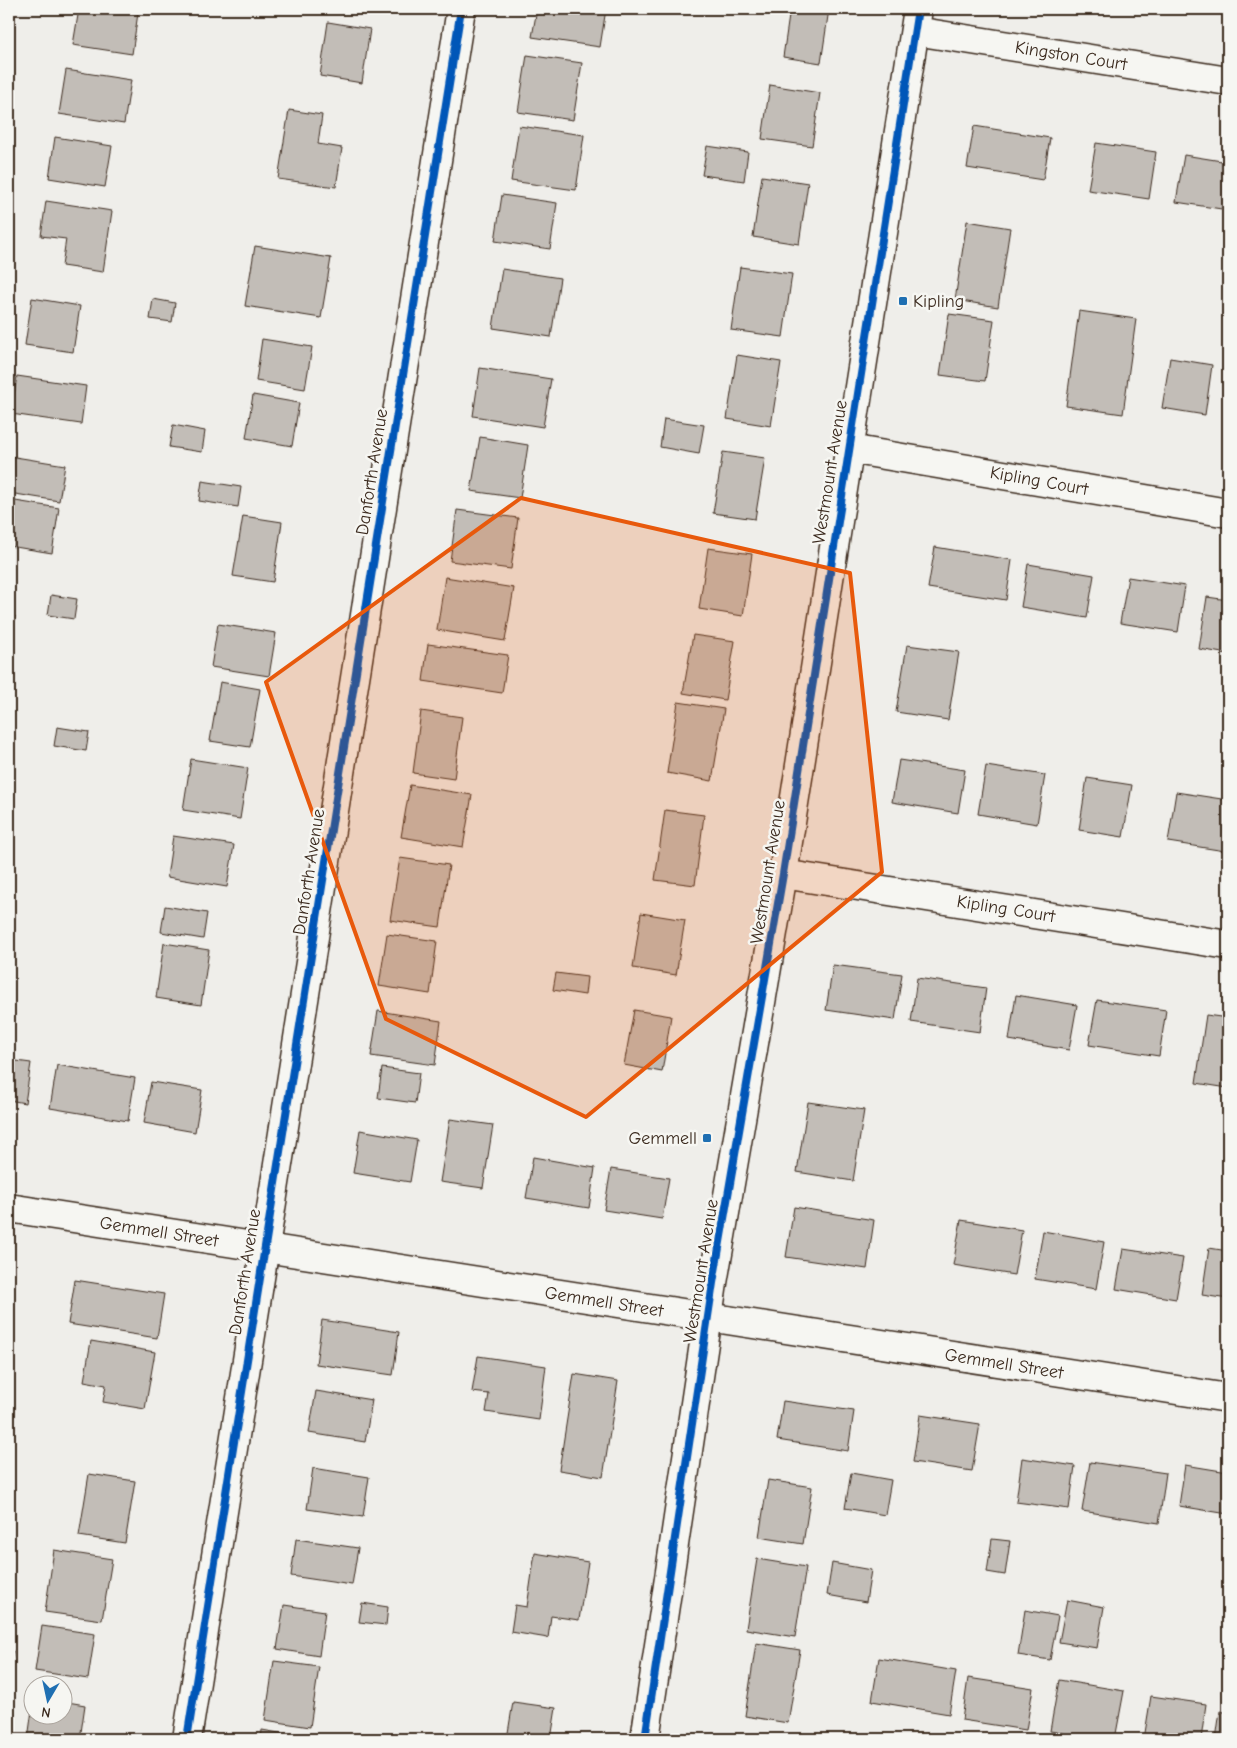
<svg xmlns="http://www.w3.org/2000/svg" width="1237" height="1748" font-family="'Comic Neue',sans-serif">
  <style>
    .building { fill: #c2bdb7; stroke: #3b2a1e }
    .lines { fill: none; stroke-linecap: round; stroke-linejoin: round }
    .street-casing { stroke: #3b2a1e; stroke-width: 31 }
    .secondary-casing { stroke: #3b2a1e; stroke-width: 31 }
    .street { stroke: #f6f6f2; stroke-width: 28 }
    .secondary { stroke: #f6f6f2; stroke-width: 28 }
    .cycleway-casing { stroke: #f6f6f2; stroke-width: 11 }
    .cycleway { stroke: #0057b8; stroke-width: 8 }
    .marked { fill: #e8590c; fill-opacity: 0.2; stroke: #e8590c; stroke-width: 4; stroke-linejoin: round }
    .poi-dot { fill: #1f6fb2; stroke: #f6f6f2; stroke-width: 2 }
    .labels { text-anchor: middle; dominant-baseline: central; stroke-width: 5; stroke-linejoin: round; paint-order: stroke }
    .street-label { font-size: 18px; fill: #3b2a1e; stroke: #f6f6f2 }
    .poi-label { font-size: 18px; fill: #3b2a1e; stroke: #f6f6f2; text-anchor: start }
  </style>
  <rect width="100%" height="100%" fill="#efeeea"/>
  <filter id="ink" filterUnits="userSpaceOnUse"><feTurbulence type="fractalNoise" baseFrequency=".02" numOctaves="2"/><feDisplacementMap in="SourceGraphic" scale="10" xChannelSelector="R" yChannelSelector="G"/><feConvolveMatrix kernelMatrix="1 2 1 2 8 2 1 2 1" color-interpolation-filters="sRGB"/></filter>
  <g filter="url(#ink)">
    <g class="building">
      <polygon points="79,9 109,9 138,13 132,54 73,45"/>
      <polygon points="537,9 606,9 600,47 532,37"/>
      <polygon points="790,9 829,9 821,63 783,57"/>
      <polygon points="328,22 370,29 362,83 320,76"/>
      <polygon points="527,55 582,63 573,120 518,112"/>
      <polygon points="66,70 131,80 124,124 59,114"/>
      <polygon points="770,85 820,93 812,146 762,139"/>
      <polygon points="289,110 322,115 318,144 342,148 336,187 278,179"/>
      <polygon points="519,126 584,135 576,190 511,181"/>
      <polygon points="974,126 1050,138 1043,180 967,168"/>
      <polygon points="55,137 112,146 105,187 49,178"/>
      <polygon points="1096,143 1156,152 1149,199 1088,190"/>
      <polygon points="707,146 748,152 744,181 702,175"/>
      <polygon points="1184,155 1228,162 1228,210 1176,202"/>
      <polygon points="762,176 808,183 799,244 753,237"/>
      <polygon points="502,195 557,203 550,249 495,241"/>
      <polygon points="46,201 112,211 103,272 62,266 66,239 41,236"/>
      <polygon points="967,221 1010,228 998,307 955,300"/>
      <polygon points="255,246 331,258 321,318 245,306"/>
      <polygon points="740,267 792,274 783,337 731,330"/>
      <polygon points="502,269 560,278 551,337 493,328"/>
      <polygon points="32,298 80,306 73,352 25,345"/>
      <polygon points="153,299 175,303 172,322 150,319"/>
      <polygon points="1079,311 1136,319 1123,414 1066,406"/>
      <polygon points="949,314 994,320 985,381 940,375"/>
      <polygon points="262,339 312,347 305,389 256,381"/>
      <polygon points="737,355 781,362 771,426 727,419"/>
      <polygon points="1170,358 1212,365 1205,415 1162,408"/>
      <polygon points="480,368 551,379 543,427 473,416"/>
      <polygon points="17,376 86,386 81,424 11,414"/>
      <polygon points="253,395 299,403 292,446 246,438"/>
      <polygon points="664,419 704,425 699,454 660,447"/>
      <polygon points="173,425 205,431 202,452 169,447"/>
      <polygon points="480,437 528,445 520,498 471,491"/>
      <polygon points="723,452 765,458 755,519 713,513"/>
      <polygon points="9,456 65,465 59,501 9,493"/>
      <polygon points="202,481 241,487 238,507 199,501"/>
      <polygon points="9,500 59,508 52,553 9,546"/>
      <polygon points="457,510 518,518 511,569 450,561"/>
      <polygon points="243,516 282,522 273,582 233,576"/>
      <polygon points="935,547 1012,560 1006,600 928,588"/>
      <polygon points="708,548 752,554 743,616 699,609"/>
      <polygon points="1028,564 1094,575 1087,618 1021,607"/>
      <polygon points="445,577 514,588 505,641 437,630"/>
      <polygon points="1128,577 1185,586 1178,632 1120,623"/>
      <polygon points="51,595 77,599 74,619 48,615"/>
      <polygon points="1207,597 1228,600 1228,654 1199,649"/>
      <polygon points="9,615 15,616 9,653"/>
      <polygon points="218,624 276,633 269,676 211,667"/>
      <polygon points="693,635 735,641 725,700 683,693"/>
      <polygon points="428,644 508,655 502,693 423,681"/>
      <polygon points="907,645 959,652 948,720 896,712"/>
      <polygon points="220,682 260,689 250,747 210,741"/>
      <polygon points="678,702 724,709 712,781 667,773"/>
      <polygon points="421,711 462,717 454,779 413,773"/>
      <polygon points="57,727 89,732 86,751 54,746"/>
      <polygon points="191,759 248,768 240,819 183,810"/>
      <polygon points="899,760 965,770 958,813 892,802"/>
      <polygon points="986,766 1045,775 1037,824 978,814"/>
      <polygon points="1087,778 1132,785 1123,837 1079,830"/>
      <polygon points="410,785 472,795 463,847 401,837"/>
      <polygon points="1176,792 1228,800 1228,831 1225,851 1168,842"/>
      <polygon points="665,810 704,815 695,885 655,880"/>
      <polygon points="173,836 234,845 227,887 167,877"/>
      <polygon points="400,858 449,865 440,927 390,920"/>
      <polygon points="165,906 207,913 203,939 161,932"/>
      <polygon points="641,913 685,920 676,975 633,968"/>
      <polygon points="387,934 437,941 430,994 379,986"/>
      <polygon points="164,943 209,950 201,1005 156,998"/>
      <polygon points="833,965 902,974 895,1020 826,1010"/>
      <polygon points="556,973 587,977 585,995 553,990"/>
      <polygon points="917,978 986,988 980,1032 911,1022"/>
      <polygon points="1016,995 1077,1005 1069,1050 1009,1040"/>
      <polygon points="1097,1000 1166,1010 1159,1056 1089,1045"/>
      <polygon points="634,1010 671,1016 662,1072 624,1065"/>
      <polygon points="378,1011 441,1021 435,1065 371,1056"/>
      <polygon points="1206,1015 1228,1018 1228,1088 1196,1083"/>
      <polygon points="9,1060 31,1063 25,1103 9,1100"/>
      <polygon points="57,1065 135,1078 128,1121 50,1108"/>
      <polygon points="382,1068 419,1073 415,1103 378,1098"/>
      <polygon points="151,1082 202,1090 195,1132 144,1123"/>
      <polygon points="808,1102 864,1110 853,1181 797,1172"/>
      <polygon points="450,1119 493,1125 483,1188 440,1182"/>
      <polygon points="360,1130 417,1140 410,1182 353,1173"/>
      <polygon points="533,1157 595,1168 589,1208 526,1198"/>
      <polygon points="611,1169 669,1178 662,1219 604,1210"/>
      <polygon points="794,1207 874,1220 867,1269 786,1257"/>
      <polygon points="961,1220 1022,1230 1014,1275 953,1265"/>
      <polygon points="1043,1231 1104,1242 1096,1289 1035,1279"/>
      <polygon points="1209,1248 1228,1251 1228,1299 1202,1295"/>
      <polygon points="1123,1249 1183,1258 1176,1299 1116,1289"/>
      <polygon points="75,1280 164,1294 157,1338 68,1324"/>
      <polygon points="322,1320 399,1332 393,1375 316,1364"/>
      <polygon points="91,1341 155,1352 145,1409 103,1402 106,1385 84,1381"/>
      <polygon points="478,1356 546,1366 539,1420 486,1412 489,1394 472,1392"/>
      <polygon points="574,1374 618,1381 603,1477 559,1470"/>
      <polygon points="316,1391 372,1400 365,1442 309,1433"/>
      <polygon points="783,1401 854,1411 848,1451 777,1440"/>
      <polygon points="920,1415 980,1424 972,1471 913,1462"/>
      <polygon points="1022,1458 1075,1466 1069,1509 1016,1502"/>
      <polygon points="1090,1462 1166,1473 1159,1523 1082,1511"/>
      <polygon points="1185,1465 1228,1472 1228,1514 1179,1506"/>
      <polygon points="313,1468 369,1477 363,1517 307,1509"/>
      <polygon points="851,1473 891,1480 885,1515 845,1508"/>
      <polygon points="89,1474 135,1481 125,1543 79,1536"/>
      <polygon points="768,1480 812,1487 803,1544 759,1537"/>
      <polygon points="296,1539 358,1548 352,1585 291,1576"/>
      <polygon points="992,1539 1010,1541 1005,1575 987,1572"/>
      <polygon points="54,1550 112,1559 102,1620 45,1612"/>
      <polygon points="535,1553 588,1562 579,1620 551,1616 548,1638 511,1632 515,1605 527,1607"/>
      <polygon points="757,1559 806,1567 795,1637 746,1629"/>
      <polygon points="832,1563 871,1570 866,1602 827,1595"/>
      <polygon points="1067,1600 1104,1607 1097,1648 1059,1642"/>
      <polygon points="362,1603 388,1607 386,1625 359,1622"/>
      <polygon points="284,1605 325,1611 319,1656 277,1649"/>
      <polygon points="1025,1610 1058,1616 1050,1660 1018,1655"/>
      <polygon points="42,1626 95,1634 88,1679 35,1671"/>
      <polygon points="756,1643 800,1650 788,1723 745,1716"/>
      <polygon points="9,1650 13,1651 9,1676"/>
      <polygon points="879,1658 956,1671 949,1714 872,1701"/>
      <polygon points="274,1661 319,1667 310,1727 265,1720"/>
      <polygon points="968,1678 1033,1688 1026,1730 962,1720"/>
      <polygon points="1059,1680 1124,1691 1115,1739 1099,1739 1050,1731"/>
      <polygon points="1151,1696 1206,1704 1201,1739 1144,1739"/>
      <polygon points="62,1701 85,1705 80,1739 28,1739 32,1710 32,1716 62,1716"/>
      <polygon points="513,1702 556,1708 551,1739 507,1739"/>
      <polygon points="1220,1711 1228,1713 1228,1739 1216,1739"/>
      <polygon points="262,1730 302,1737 302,1739 261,1739"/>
    </g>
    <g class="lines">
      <defs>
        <g id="street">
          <polyline points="915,31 1228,81"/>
          <polyline points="849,449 1228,513"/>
          <polyline points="783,874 1228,945"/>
          <polyline points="187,1739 461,9"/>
        </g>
        <g id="secondary">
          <polyline points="9,1208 1228,1398"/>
          <polyline points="645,1739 713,1283 783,874 918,9"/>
        </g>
      </defs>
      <use href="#street" class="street-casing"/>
      <use href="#secondary" class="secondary-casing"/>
      <use href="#street" class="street"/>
      <use href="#secondary" class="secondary"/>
      <defs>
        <g id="cycleway">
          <polyline points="187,1739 461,9"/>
          <polyline points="645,1739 713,1283 783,874 918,9"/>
        </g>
      </defs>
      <use href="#cycleway" class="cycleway-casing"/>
      <use href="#cycleway" class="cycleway"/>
    </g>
  </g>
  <path class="marked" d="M521,498L850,573L882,872L586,1117L386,1019L266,682Z"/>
  <g class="poi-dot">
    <rect x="898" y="296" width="10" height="10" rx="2.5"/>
    <rect x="702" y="1133" width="10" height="10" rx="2.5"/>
  </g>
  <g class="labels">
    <g class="street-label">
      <text transform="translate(1071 56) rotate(9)">Kingston Court</text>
      <text transform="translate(372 472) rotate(-81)">Danforth Avenue</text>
      <text transform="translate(830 472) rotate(-81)">Westmount Avenue</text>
      <text transform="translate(1039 481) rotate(10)">Kipling Court</text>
      <text transform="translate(309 872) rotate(-81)">Danforth Avenue</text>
      <text transform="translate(768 872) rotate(-81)">Westmount Avenue</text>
      <text transform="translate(1006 909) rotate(9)">Kipling Court</text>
      <text transform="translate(159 1232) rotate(9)">Gemmell Street</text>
      <text transform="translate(701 1271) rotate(-81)">Westmount Avenue</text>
      <text transform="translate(245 1272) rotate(-81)">Danforth Avenue</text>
      <text transform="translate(604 1302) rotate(9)">Gemmell Street</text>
      <text transform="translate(1004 1364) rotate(9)">Gemmell Street</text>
    </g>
    <g class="poi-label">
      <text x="913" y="301">Kipling</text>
      <text x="697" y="1138" text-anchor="end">Gemmell</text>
    </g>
  </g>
  <rect width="1237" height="1748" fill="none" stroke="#f6f6f2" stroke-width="30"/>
  <rect x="15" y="15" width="1207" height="1718" fill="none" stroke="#3b2a1e" stroke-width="2" filter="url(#ink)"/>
  <g transform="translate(48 1700) rotate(189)"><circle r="24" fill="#f6f6f2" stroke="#aba49d"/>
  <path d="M0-4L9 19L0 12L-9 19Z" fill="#1f6fb2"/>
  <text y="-8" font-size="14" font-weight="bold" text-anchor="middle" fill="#3b2a1e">N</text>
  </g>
</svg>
